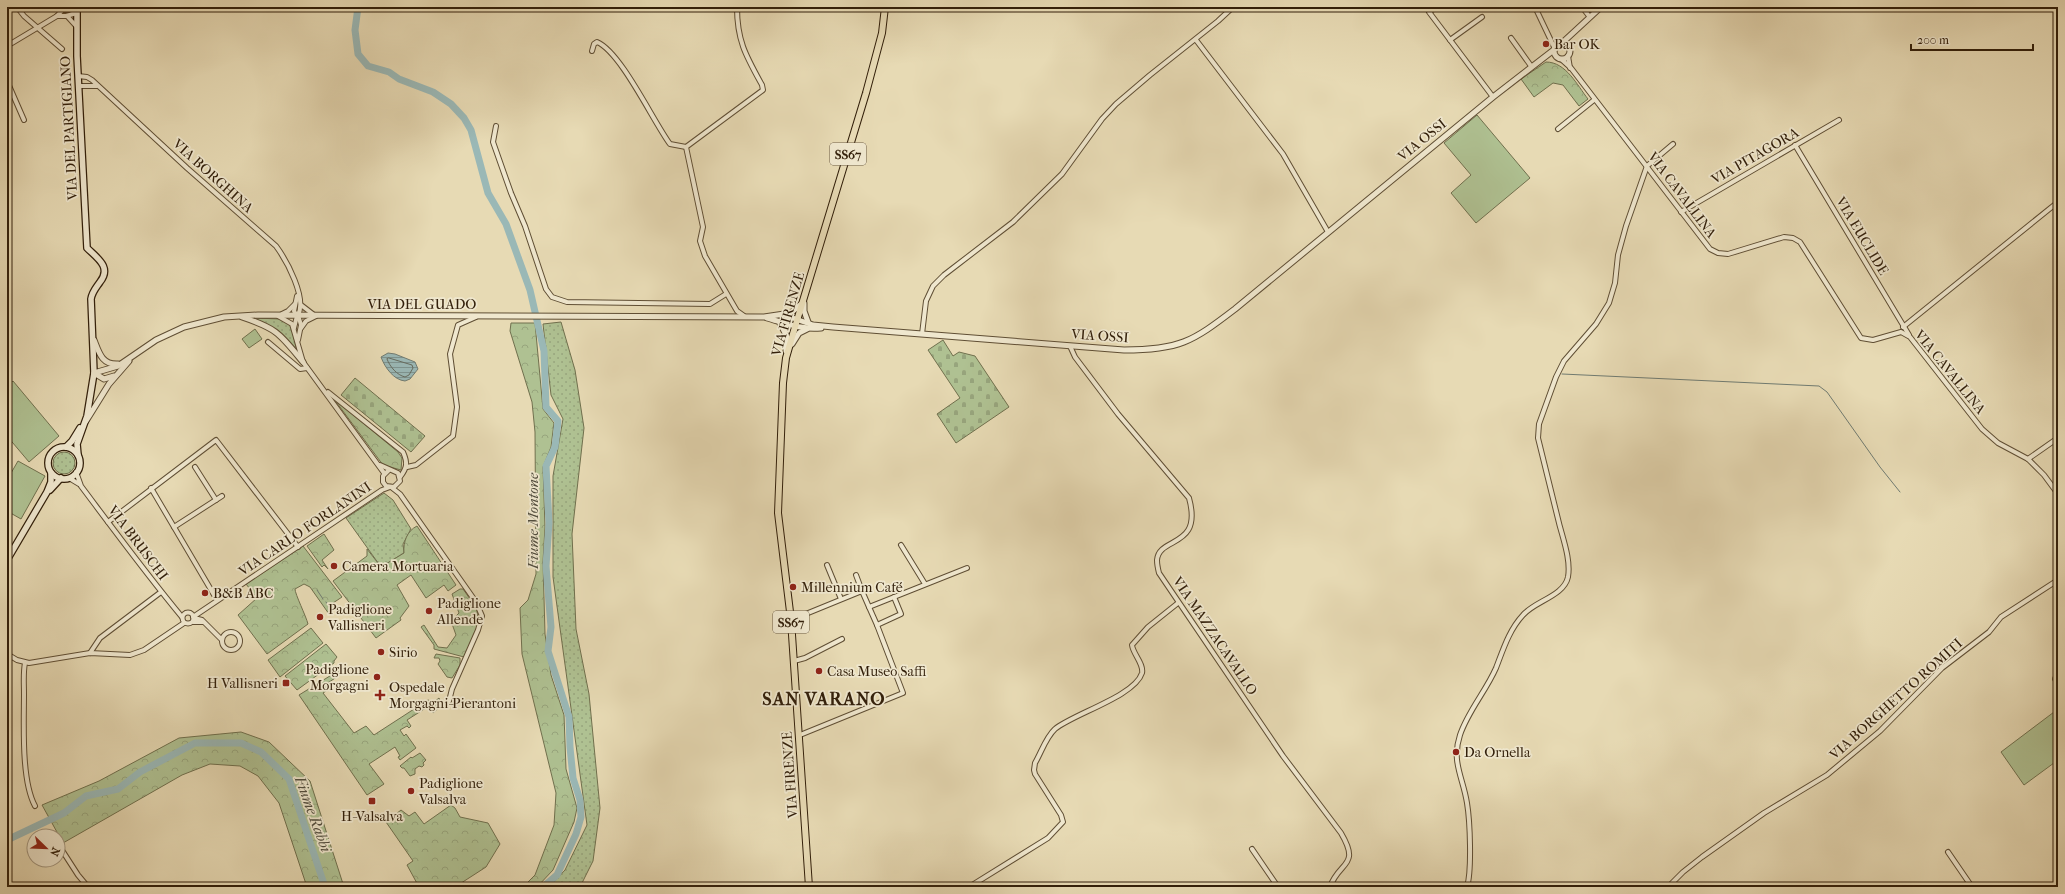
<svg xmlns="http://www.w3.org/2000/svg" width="2065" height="894" font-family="'IM FELL French Canon',serif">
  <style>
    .grass { fill: url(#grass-dots); stroke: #70704e }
    .forest { fill: url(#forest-crowns); stroke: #70704e }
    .cemetery { fill: url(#cemetery-stones); stroke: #70704e }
    .pitch { fill: #afc192; stroke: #70704e }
    .water { fill: url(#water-rules); stroke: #707b71 }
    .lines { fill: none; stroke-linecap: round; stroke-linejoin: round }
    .shore { stroke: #666c60; stroke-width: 1 }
    .stream { stroke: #707b71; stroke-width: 1 }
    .river { stroke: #9ab8b6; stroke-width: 7 }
    .minor-casing { stroke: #5f4e34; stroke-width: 6 }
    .tertiary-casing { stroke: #5f4e34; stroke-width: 7 }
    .secondary-casing { stroke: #321f0a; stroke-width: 8 }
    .primary-casing { stroke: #321f0a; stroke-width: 8 }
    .minor { stroke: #efe7ce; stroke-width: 4 }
    .tertiary { stroke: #efe7ce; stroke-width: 5 }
    .secondary { stroke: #efe7ce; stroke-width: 5.5 }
    .primary { stroke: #e7dab4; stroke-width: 6 }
    .poi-dot { fill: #8f2418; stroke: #efe7ce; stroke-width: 1.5 }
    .labels { text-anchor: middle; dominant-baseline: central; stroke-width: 3.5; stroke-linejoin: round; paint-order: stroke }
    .shield { fill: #efe7ce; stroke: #6b5b45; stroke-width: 1 }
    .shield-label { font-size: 13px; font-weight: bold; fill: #321f0a }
    .poi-label { font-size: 14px; fill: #321f0a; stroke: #efe7ce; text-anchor: start }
    .street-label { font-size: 14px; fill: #321f0a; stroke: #efe7ce }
    .water-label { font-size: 15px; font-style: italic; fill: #514d3e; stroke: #efe7ce }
    .district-label { font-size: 18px; font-weight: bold; letter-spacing: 1px; fill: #321f0a; stroke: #efe7ce }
  </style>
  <defs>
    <pattern id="grass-dots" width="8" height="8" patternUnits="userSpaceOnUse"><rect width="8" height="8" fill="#afc192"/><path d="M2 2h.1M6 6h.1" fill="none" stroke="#97a57d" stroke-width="1.8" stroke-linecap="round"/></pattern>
    <pattern id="forest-crowns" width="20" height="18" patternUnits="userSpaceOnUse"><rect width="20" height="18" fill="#afc192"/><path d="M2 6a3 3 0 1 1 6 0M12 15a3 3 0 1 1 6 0" fill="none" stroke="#97a57d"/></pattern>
    <pattern id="cemetery-stones" width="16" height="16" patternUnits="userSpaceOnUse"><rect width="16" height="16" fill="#afc192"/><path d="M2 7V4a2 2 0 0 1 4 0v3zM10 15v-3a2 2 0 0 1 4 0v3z" fill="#97a57d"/></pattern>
    <pattern id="water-rules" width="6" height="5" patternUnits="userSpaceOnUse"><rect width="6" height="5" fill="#9ab8b6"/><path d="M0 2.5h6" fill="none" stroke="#7e9592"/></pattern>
  </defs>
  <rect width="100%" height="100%" fill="#e7dab4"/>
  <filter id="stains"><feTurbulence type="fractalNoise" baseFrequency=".005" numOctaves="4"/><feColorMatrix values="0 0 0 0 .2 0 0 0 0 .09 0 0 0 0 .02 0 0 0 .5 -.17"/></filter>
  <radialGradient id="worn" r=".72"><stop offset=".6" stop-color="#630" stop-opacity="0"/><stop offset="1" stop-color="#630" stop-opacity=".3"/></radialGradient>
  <g class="grass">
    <path d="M254,318L280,319L291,325L297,352C283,334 275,328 254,318Z"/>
    <polygon points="561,322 575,370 584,428 572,534 576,629 589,694 600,808 593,861 580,887 549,887 565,870 587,825 553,577 553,476 563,419 551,395 543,324"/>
    <circle cx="64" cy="463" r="11"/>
    <polygon points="384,493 393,500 411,529 403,544 404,553 381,567 346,518"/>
  </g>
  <g class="forest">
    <path d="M1546,62C1566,62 1577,85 1588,99L1579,106L1563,85L1553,83L1534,97L1521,79Z"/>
    <polygon points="511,323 535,323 543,409 554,423 551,447 543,467 545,527 543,562 545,634 551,675 564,715 566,769 577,808 574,822 553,870 537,887 523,887 535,875 554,825 556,793 522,654 520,608 528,600 536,574 535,432 532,402 510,331"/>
    <polygon points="334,399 398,452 402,458 401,470 383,465"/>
    <path d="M417,526L456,585L448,591L444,585L426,598L411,575L397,585L409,606L400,618L401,620L376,638L333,581L367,556V549L381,567L404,553C403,542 407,531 417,526Z"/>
    <polygon points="324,534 334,550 322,560 328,569 324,565 322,567 307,546"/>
    <path d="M303,546L342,597L333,603L332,612L329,614L310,587L304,584L295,589C295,594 306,616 308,624L267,654L238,615L257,598L246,584Z"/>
    <polygon points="460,589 463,589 477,609 478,625 464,657 434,649 434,645 421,627 424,625 438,647 447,648 456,635 451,621 459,613 452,594"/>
    <polygon points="311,628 323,643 280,677 268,660"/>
    <polygon points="326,644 337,657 334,661 334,663 297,690 285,676"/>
    <polygon points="436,654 460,658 460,665 452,678 447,677 438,664 440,661 439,658 434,658"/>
    <polygon points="338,671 340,675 326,684 329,689 323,693 354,733 366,726 374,735 428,700 434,702 439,698 442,705 433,713 429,706 407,720 411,726 409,728 407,726 400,730 404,736 406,734 416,748 400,760 398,757 400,756 395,747 369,764 384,784 367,795 299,695"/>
    <polygon points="241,732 269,742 310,781 344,887 307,887 279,803 258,776 240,766 210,764 182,775 63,843 42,805 99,781 179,738"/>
    <polygon points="420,753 426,760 423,763 424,765 422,767 419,766 415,769 415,774 410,776 404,768 402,768 400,766 411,757 412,758"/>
    <polygon points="451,805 455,808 460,817 488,823 500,844 486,867 455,887 419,887 407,865 413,861 386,822 401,810 409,816 415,812 424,824"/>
  </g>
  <g class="cemetery">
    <polygon points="943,340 953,356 959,352 975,356 1009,407 956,443 937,414 960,398 928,350"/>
    <polygon points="355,378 425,436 411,452 341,395"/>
  </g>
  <g class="pitch">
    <polygon points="1477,115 1530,178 1476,223 1451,193 1471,175 1444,143"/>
    <polygon points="255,329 262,339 249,348 242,339"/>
    <polygon points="13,381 59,436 29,462 7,436 7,387"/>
    <polygon points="18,461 45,476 21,519 7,511 7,480"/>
    <polygon points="2058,709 2058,760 2024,785 2001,752"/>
  </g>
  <path class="water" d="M388,353L395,354L415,362L418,369L410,379L405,381C394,380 385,368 381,357Z"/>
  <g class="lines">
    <path class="shore" d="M389,358L412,365L413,368L409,375L405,377C397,375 390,367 387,359Z"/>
    <g class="stream">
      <polyline points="1562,374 1819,386 1827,392 1880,467 1900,492"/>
      <polyline points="317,590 323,599"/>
      <polyline points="326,602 332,611"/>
    </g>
    <g class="river">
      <polyline points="358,7 355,30 358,54 368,66 389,72 399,79 433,92 451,104 464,118 471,130 488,193 506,224 530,290 544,351 546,407 558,421 555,447 546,466 549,523 546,566 551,627 548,651 569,717 570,747 573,778 580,800 581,817 576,834 557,875 543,887"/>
      <polyline points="7,840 64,813 86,796 118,789 140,772 195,743 241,743 261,752 289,779 325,887"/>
    </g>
    <defs>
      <g id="minor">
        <polyline points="17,7 24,16 62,49"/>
        <path d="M737,7C737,41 746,56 762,85L763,90L686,147L703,227L700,241L705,256L737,311L744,316"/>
        <polyline points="1437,7 1429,12 1493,97"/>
        <polyline points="1535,7 1555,49"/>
        <polyline points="1582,7 1589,16"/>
        <polyline points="62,10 70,10 77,13"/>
        <polyline points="57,16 66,16 77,13"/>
        <polyline points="67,16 77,27"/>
        <polyline points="1511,38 1531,66"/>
        <polyline points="1196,40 1283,154 1328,232"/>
        <polyline points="1450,40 1482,17"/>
        <polyline points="7,46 57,16 65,7"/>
        <path d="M592,51L594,44L597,42C621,52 653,121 670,144L686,147"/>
        <polyline points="1568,56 1570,68"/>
        <polyline points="1561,59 1571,68 1710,249 1718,253 1728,254 1784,237 1793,238 1800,242 1861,338 1873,340 1901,332 1910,337 1982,429 1998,443 2028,459 2044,475 2058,494"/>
        <path d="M78,76L87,77L92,80L187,168L276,246C287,261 307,298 298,315L301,325L298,340"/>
        <polyline points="7,81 24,120"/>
        <polyline points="79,86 97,86"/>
        <polyline points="496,126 493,142 511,193 525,226 546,289 552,297 567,302 710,304 726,294"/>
        <polyline points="1558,129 1594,100"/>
        <polyline points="1795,145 1909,335"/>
        <polyline points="1681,212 1839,120"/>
        <polyline points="301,305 314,315"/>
        <polyline points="282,314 288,311 295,304"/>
        <polyline points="278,316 292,324 303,362 384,473"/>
        <polyline points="1903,327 2058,202"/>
        <polyline points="294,328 297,316 294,311 297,296"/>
        <polyline points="301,328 306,321 316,316"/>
        <polyline points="922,334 926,301 933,286 944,275 1013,222 1062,174 1102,119 1116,104 1150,75 1218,21 1233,7"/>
        <polyline points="268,342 300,369 307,368"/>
        <path d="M1070,346L1075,357L1118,414L1189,498C1203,549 1159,536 1157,560C1157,564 1158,569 1159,573L1283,756L1341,833C1361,867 1339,861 1330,887"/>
        <path d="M328,392L403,452C408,463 407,468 400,477"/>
        <polyline points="2028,459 2058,438"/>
        <polyline points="380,465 398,473 400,481 394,487 386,486 383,482 383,476 389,470"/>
        <polyline points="195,467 216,500"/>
        <polyline points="407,467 416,465 453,436 457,407 450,354 458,325 476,317"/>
        <path d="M76,472L81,486C114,530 147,575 182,617"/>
        <polyline points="69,478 79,484"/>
        <polyline points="391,487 400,494 476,602 482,616 478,630 452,689 449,701"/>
        <polyline points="151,488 217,600"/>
        <polyline points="108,522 216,440 298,547"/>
        <polyline points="174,527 222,496"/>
        <polyline points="901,545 925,584"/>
        <polyline points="827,565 841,599"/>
        <polyline points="862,591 869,607 967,568"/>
        <polyline points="869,607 877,625 901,614 894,597"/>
        <circle cx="188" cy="618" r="5.5"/>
        <polyline points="193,617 382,490 390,487"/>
        <polyline points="194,618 202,620 222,640"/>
        <polyline points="791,620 862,591 856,575"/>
        <polyline points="193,622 203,622"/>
        <circle cx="231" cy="641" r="9"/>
        <polyline points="90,653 100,638 161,592"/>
        <polyline points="7,654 17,660 29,663 90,653 130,655 144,650 184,623"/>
        <polyline points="794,661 805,658 842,639"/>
        <path d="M25,663C23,673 24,684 24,694C24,724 21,780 35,806"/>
        <polyline points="2058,672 2055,679 2058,684"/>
        <polyline points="800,735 903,693 877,625"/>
        <polyline points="58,844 78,875 88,887"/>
        <polyline points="1252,849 1278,887"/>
        <polyline points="1948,852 1972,887"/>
        <path d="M969,887L1048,838L1063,822L1061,815L1035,774L1034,770L1035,763C1041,753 1046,737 1055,729C1073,714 1135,696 1142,673C1144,664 1133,654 1132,645L1148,627L1178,603"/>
        <path d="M1467,887C1472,870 1470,821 1467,803C1463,777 1451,762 1460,735C1468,711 1486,691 1496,668C1503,650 1509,630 1523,615C1535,601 1564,596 1568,577C1571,560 1563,539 1559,523C1552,495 1545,467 1538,438L1539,424L1556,377L1564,361L1596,324L1609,303L1615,283L1618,255L1626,226L1647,166L1673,144"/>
        <polyline points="1668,887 1683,872 1702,857 1764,813 1827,775 1880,731 1942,668 1989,632 2001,617 2058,580"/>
      </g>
      <g id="tertiary">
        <polyline points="1562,43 1601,7"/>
        <circle cx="1562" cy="51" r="8"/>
        <polyline points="804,303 804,311 808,322"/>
        <path d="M784,315L813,325L833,327L1124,350C1179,350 1192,342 1235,309L1493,97L1555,49"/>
        <path d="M242,317C278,329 280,334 303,362"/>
        <path d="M767,318C785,323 801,330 821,328"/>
        <polyline points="780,323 787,337 786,351"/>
        <path d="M94,340C99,353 102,365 118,364"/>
        <polyline points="792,344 799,333 807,329"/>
        <polyline points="94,373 118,366 156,340 184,327 224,317 258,315 764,317 791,313 801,304"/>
        <polyline points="94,373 104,379 114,376"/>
        <polyline points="86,421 109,384 129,361"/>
      </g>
      <g id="secondary">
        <path d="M77,7V56L87,248C97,258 112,267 100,282C96,288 92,292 91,299L94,373L87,416L77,444L78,455"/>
        <polyline points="66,447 72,441 80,428"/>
        <circle cx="64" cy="463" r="16"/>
        <polyline points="50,490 61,478"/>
        <polyline points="7,560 47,492 51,482 51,473"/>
      </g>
      <polyline id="primary" points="809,887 791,620 778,513 783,383 786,358 792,337 866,93 882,33 885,7"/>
    </defs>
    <use href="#minor" class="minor-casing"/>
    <use href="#tertiary" class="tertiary-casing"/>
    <use href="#secondary" class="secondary-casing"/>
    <use href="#primary" class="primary-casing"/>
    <use href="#minor" class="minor"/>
    <use href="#tertiary" class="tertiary"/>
    <use href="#secondary" class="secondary"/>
    <use href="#primary" class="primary"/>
  </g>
  <g class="poi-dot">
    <circle cx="1546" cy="44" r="4"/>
    <circle cx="334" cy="566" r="4"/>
    <circle cx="793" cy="587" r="4"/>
    <circle cx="205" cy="593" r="4"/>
    <circle cx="429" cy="611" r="4"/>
    <circle cx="320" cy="617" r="4"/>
    <circle cx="381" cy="652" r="4"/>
    <circle cx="819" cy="671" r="4"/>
    <circle cx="377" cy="677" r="4"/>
    <rect x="282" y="679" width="8" height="8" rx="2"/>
    <path d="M378 689h4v4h4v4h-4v4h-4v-4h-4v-4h4z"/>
    <circle cx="1456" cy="752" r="4"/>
    <circle cx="411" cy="791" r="4"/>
    <rect x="368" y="797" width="8" height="8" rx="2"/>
  </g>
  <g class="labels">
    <g class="shield">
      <rect x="830" y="143" width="36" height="22" rx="3"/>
      <rect x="773" y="611" width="36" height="22" rx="3"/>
    </g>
    <g class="shield-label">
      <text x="848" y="154">SS67</text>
      <text x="791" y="622">SS67</text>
    </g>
    <g class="poi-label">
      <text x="1554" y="44">Bar OK</text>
      <text x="342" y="566">Camera Mortuaria</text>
      <text x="801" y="587">Millennium Café</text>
      <text x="213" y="593">B&amp;B ABC</text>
      <text x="437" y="603">Padiglione<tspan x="437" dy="16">Allende</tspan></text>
      <text x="328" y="609">Padiglione<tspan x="328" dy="16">Vallisneri</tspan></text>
      <text x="389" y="652">Sirio</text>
      <text x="369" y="669" text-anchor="end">Padiglione<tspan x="369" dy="16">Morgagni</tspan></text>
      <text x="827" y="671">Casa Museo Saffi</text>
      <text x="278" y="683" text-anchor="end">H Vallisneri</text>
      <text x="389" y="687">Ospedale<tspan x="389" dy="16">Morgagni-Pierantoni</tspan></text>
      <text x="1464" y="752">Da Ornella</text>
      <text x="419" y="783">Padiglione<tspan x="419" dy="16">Valsalva</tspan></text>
      <text x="372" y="816" text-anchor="middle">H-Valsalva</text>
    </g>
    <g class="street-label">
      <text transform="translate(69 128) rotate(-93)">VIA DEL PARTIGIANO</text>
      <text transform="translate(1422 140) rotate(-39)">VIA OSSI</text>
      <text transform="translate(1755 156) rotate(-30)">VIA PITAGORA</text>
      <text transform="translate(213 176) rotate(42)">VIA BORGHINA</text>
      <text transform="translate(1682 195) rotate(53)">VIA CAVALLINA</text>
      <text transform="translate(1862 236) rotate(59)">VIA EUCLIDE</text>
      <text x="422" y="304">VIA DEL GUADO</text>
      <text transform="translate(788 314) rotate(-74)">VIA FIRENZE</text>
      <text transform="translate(1100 336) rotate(4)">VIA OSSI</text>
      <text transform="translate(1950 372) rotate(51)">VIA CAVALLINA</text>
      <text transform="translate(305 529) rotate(-34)">VIA CARLO FORLANINI</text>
      <text transform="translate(138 543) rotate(53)">VIA BRUSCHI</text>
      <text transform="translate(1215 636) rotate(56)">VIA MAZZACAVALLO</text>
      <text transform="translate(1896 699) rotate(-42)">VIA BORGHETTO ROMITI</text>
      <text transform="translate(790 775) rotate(-94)">VIA FIRENZE</text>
    </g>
    <g class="water-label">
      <text transform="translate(533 521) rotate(-90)">Fiume Montone</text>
      <text transform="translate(313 814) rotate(70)">Fiume Rabbi</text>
    </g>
    <g class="district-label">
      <text x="824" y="699">SAN VARANO</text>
    </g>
  </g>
  <rect width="2065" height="894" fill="none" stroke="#e7dab4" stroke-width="24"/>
  <rect x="8" y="8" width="2049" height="878" fill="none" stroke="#321f0a" stroke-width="2"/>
  <rect x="12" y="12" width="2041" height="870" fill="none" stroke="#321f0a"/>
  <g transform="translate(46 848) rotate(113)"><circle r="19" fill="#efe7ce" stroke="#a39780"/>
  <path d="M0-3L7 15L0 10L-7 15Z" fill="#8f2418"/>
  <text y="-6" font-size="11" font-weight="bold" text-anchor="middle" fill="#321f0a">N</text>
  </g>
  <path d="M1911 44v6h122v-6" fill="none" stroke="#321f0a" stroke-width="2"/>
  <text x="1917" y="44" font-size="12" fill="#321f0a" stroke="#efe7ce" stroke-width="3" paint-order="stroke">200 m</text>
  <rect width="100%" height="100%" filter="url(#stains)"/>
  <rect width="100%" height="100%" fill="url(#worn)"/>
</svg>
